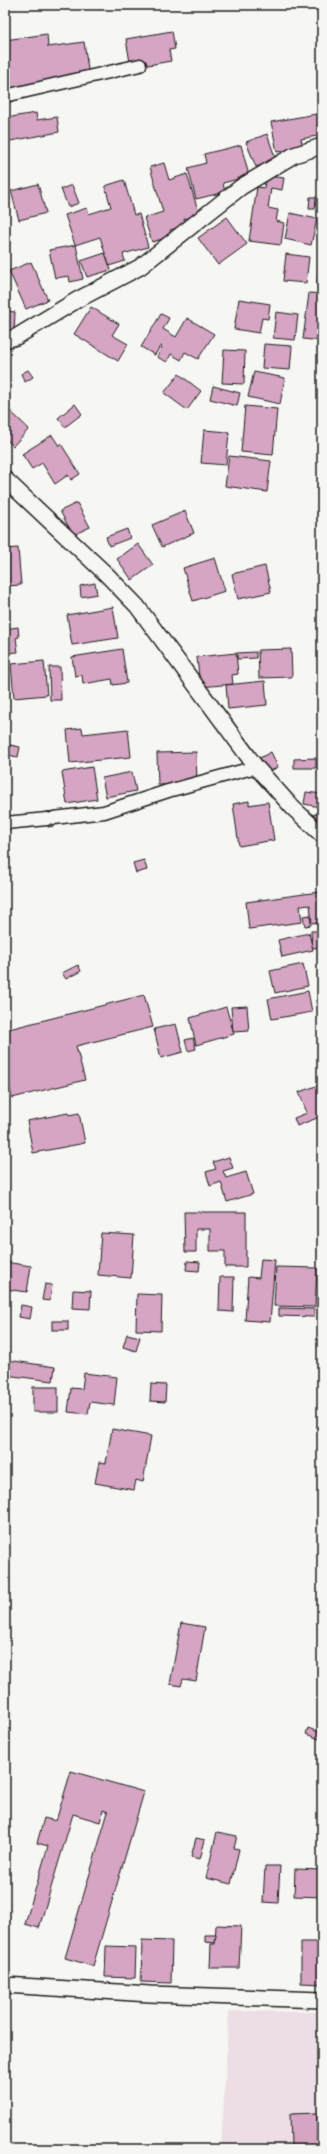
<svg xmlns="http://www.w3.org/2000/svg" width="327" height="2154" font-family="'Patrick Hand',sans-serif">
  <style>
    .built { fill: #ecdee4 }
    .building { fill: #d6a5c4; stroke: #1c1c1c }
    .lines { fill: none; stroke-linecap: round; stroke-linejoin: round }
    .minor-casing { stroke: #1c1c1c; stroke-width: 15 }
    .tertiary-casing { stroke: #1c1c1c; stroke-width: 18 }
    .minor { stroke: #f6f6f2; stroke-width: 12 }
    .tertiary { stroke: #f6f6f2; stroke-width: 15 }
  </style>
  <rect width="100%" height="100%" fill="#f6f6f2"/>
  <filter id="ink" filterUnits="userSpaceOnUse"><feTurbulence type="fractalNoise" baseFrequency=".025" numOctaves="2"/><feDisplacementMap in="SourceGraphic" scale="8" xChannelSelector="R" yChannelSelector="G"/><feConvolveMatrix kernelMatrix="1 2 1 2 8 2 1 2 1" color-interpolation-filters="sRGB"/></filter>
  <g filter="url(#ink)">
    <polygon class="built" points="229,2011 322,2012 322,2149 221,2149"/>
    <g class="building">
      <polygon points="172,31 175,49 169,50 171,61 131,68 126,39"/>
      <polygon points="47,34 48,47 84,42 90,83 9,90 5,64 5,40"/>
      <polygon points="36,113 37,120 57,117 59,132 5,142 5,118"/>
      <polygon points="322,113 322,135 301,139 303,148 277,152 271,122"/>
      <polygon points="267,134 276,160 256,167 246,142"/>
      <polygon points="241,145 249,176 223,183 225,192 196,199 188,168 206,163 204,154"/>
      <polygon points="164,163 169,180 187,174 199,214 184,219 186,225 170,230 172,236 152,242 144,218 163,212 150,167"/>
      <polygon points="266,176 284,178 282,190 271,188 268,208 278,210 276,221 284,223 281,245 249,241 257,187 264,188"/>
      <polygon points="124,180 134,215 139,214 148,247 123,254 125,261 109,266 100,237 75,245 65,215 87,208 89,214 111,207 105,186"/>
      <polygon points="38,184 46,213 19,220 11,191"/>
      <polygon points="72,185 79,203 68,207 61,189"/>
      <polygon points="310,197 316,197 315,209 309,209"/>
      <polygon points="290,213 317,219 311,245 285,239"/>
      <polygon points="227,217 247,244 218,265 198,238"/>
      <polygon points="320,244 322,244 322,286 317,286"/>
      <polygon points="76,245 83,279 70,282 69,276 55,278 49,250"/>
      <polygon points="105,253 111,270 87,277 81,261"/>
      <polygon points="286,254 309,257 306,283 283,281"/>
      <polygon points="31,262 48,300 26,309 9,271"/>
      <polygon points="309,293 322,294 322,341 303,339"/>
      <polygon points="239,299 270,304 268,319 262,318 259,333 234,329"/>
      <polygon points="91,307 119,324 112,335 128,344 118,361 74,334"/>
      <polygon points="5,311 15,312 14,333 5,332"/>
      <polygon points="276,312 298,315 295,340 273,338"/>
      <polygon points="161,314 169,318 163,329 176,337 187,318 214,334 198,359 185,352 181,360 171,354 167,362 157,357 162,347 160,346 155,355 141,347"/>
      <polygon points="264,344 292,346 290,370 262,368"/>
      <polygon points="224,350 245,351 244,384 222,383"/>
      <polygon points="28,370 33,377 25,382 21,374"/>
      <polygon points="254,372 285,378 280,404 248,397"/>
      <polygon points="179,374 201,391 187,410 164,393"/>
      <polygon points="213,386 240,393 237,406 210,399"/>
      <polygon points="75,404 82,414 65,427 58,418"/>
      <polygon points="5,406 29,429 13,446 5,438"/>
      <polygon points="245,406 277,409 273,455 241,452"/>
      <polygon points="204,430 229,432 226,465 201,463"/>
      <polygon points="52,435 59,446 61,444 80,474 71,480 68,475 55,484 42,463 32,469 22,454"/>
      <polygon points="229,456 271,461 267,492 225,486"/>
      <polygon points="77,503 90,527 73,535 60,511"/>
      <polygon points="185,511 194,533 162,547 152,525"/>
      <polygon points="127,529 130,538 109,546 106,537"/>
      <polygon points="5,534 9,534 9,538 5,539"/>
      <polygon points="138,544 153,565 132,580 117,559"/>
      <polygon points="18,548 21,585 5,586 5,549"/>
      <polygon points="215,558 225,591 193,601 183,568"/>
      <polygon points="265,566 271,592 238,599 232,574"/>
      <polygon points="95,583 97,594 81,597 80,586"/>
      <polygon points="113,607 118,638 72,645 67,615"/>
      <polygon points="18,627 19,637 16,638 18,652 5,653 5,629"/>
      <polygon points="122,649 127,683 113,685 112,679 83,684 82,675 75,676 72,657"/>
      <polygon points="291,649 292,677 259,678 258,650"/>
      <polygon points="256,652 256,658 237,659 237,653"/>
      <polygon points="236,653 238,674 232,675 233,684 200,687 197,657"/>
      <polygon points="44,661 47,695 14,698 11,664"/>
      <polygon points="49,667 60,667 61,700 50,700"/>
      <polygon points="265,681 267,705 228,709 226,685"/>
      <polygon points="82,728 83,734 128,729 131,757 70,763 67,730"/>
      <polygon points="10,745 20,747 18,757 8,755"/>
      <polygon points="196,752 197,784 158,785 157,753"/>
      <polygon points="271,752 278,767 267,773 260,758"/>
      <polygon points="316,758 316,768 294,768 294,759"/>
      <polygon points="92,767 97,799 67,804 62,772"/>
      <polygon points="132,772 136,791 106,797 102,778"/>
      <polygon points="306,792 322,794 320,807 304,804"/>
      <polygon points="249,801 249,805 268,802 274,840 239,846 233,804"/>
      <polygon points="54,811 55,826 48,827 46,812"/>
      <polygon points="314,814 322,815 320,825 312,823"/>
      <polygon points="144,860 147,870 136,873 133,863"/>
      <polygon points="320,884 322,884 322,901"/>
      <polygon points="319,892 322,922 312,923 310,905 300,906 302,922 249,929 246,902"/>
      <polygon points="310,915 311,925 305,926 303,916"/>
      <polygon points="311,931 322,931 322,947 312,948"/>
      <polygon points="309,933 313,950 282,957 278,940"/>
      <polygon points="303,964 308,986 275,993 270,971"/>
      <polygon points="78,965 81,971 66,979 62,973"/>
      <polygon points="308,991 312,1012 272,1019 268,999"/>
      <polygon points="144,995 153,1027 76,1046 85,1080 12,1098 9,1085 5,1086 5,1030"/>
      <polygon points="247,1006 249,1031 233,1032 231,1007"/>
      <polygon points="226,1007 234,1034 196,1045 190,1018"/>
      <polygon points="176,1024 183,1052 161,1058 154,1029"/>
      <polygon points="193,1038 196,1049 188,1051 185,1040"/>
      <polygon points="322,1084 322,1116 297,1126 294,1118 307,1113 299,1092"/>
      <polygon points="68,1113 69,1115 79,1113 85,1143 33,1153 27,1121"/>
      <polygon points="229,1157 233,1168 223,1171 226,1178 246,1172 253,1194 227,1202 221,1182 210,1186 206,1172 216,1169 213,1162"/>
      <polygon points="184,1212 246,1212 246,1267 225,1267 225,1251 210,1251 210,1229 196,1229 196,1252 185,1252"/>
      <polygon points="101,1233 134,1235 131,1278 98,1275"/>
      <polygon points="261,1259 275,1260 270,1322 245,1320 248,1277 259,1278"/>
      <polygon points="187,1261 200,1262 199,1271 186,1270"/>
      <polygon points="5,1262 31,1266 27,1292 5,1289"/>
      <polygon points="276,1267 317,1268 315,1307 274,1306"/>
      <polygon points="220,1277 234,1277 233,1312 219,1311"/>
      <polygon points="45,1284 52,1285 50,1301 42,1300"/>
      <polygon points="73,1290 91,1291 90,1309 72,1308"/>
      <polygon points="137,1294 162,1295 161,1331 136,1330"/>
      <polygon points="21,1305 32,1307 30,1319 19,1317"/>
      <polygon points="279,1308 314,1309 314,1317 279,1316"/>
      <rect x="52" y="1321" width="16" height="9"/>
      <polygon points="127,1334 140,1337 136,1351 123,1347"/>
      <polygon points="7,1360 55,1367 53,1381 5,1375"/>
      <polygon points="84,1373 117,1377 114,1405 90,1402 88,1414 68,1412 71,1388 82,1389"/>
      <polygon points="151,1384 166,1385 165,1402 150,1401"/>
      <rect x="33" y="1387" width="25" height="25"/>
      <polygon points="112,1429 151,1436 143,1482 136,1480 134,1490 95,1483 99,1462 106,1463"/>
      <polygon points="181,1623 205,1627 196,1681 183,1679 181,1686 170,1684"/>
      <polygon points="308,1728 322,1733 322,1740 306,1734"/>
      <polygon points="71,1771 144,1792 93,1966 65,1958 108,1812 103,1810 100,1822 73,1814 39,1928 25,1924 48,1846 37,1843 44,1818 56,1821"/>
      <polygon points="217,1832 237,1836 234,1848 239,1849 231,1884 206,1878"/>
      <polygon points="196,1838 205,1840 200,1859 191,1857"/>
      <polygon points="265,1866 280,1866 278,1903 263,1902"/>
      <polygon points="295,1869 322,1870 322,1897 294,1896"/>
      <polygon points="216,1925 241,1926 239,1968 210,1968 211,1944 215,1944"/>
      <polygon points="205,1935 216,1935 215,1943 205,1942"/>
      <polygon points="142,1940 172,1941 171,1983 141,1982"/>
      <polygon points="301,1942 322,1942 322,1984 301,1983"/>
      <polygon points="106,1946 136,1947 135,1978 105,1977"/>
      <polygon points="317,2113 317,2146 291,2146 290,2114"/>
    </g>
    <g class="lines">
      <defs>
        <g id="minor">
          <polyline points="5,96 140,65"/>
          <polyline points="54,818 104,812 168,791 256,767"/>
          <polyline points="5,823 47,819"/>
        </g>
        <g id="tertiary">
          <polyline points="5,340 16,337 77,300 140,267 241,187 294,155 322,146"/>
          <polyline points="5,479 107,575 137,606 256,767 293,808 322,835"/>
          <polyline points="5,1985 150,1994 322,2000"/>
        </g>
      </defs>
      <use href="#minor" class="minor-casing"/>
      <use href="#tertiary" class="tertiary-casing"/>
      <use href="#minor" class="minor"/>
      <use href="#tertiary" class="tertiary"/>
    </g>
  </g>
  <rect width="327" height="2154" fill="none" stroke="#f6f6f2" stroke-width="20"/>
  <rect x="10" y="10" width="307" height="2134" fill="none" stroke="#1c1c1c" stroke-width="1.5" filter="url(#ink)"/>
</svg>
